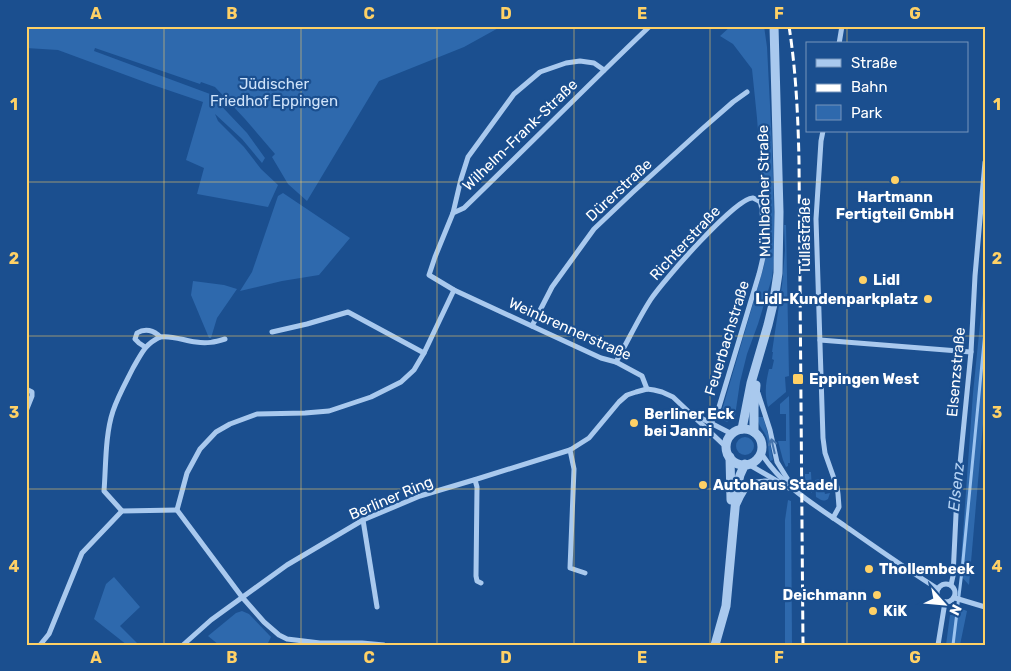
<svg xmlns="http://www.w3.org/2000/svg" width="1011" height="671" font-family="Rubik,sans-serif">
  <style>
    .green { fill: #2e69ad }
    .lines { fill: none; stroke-linecap: round; stroke-linejoin: round }
    .stream { stroke: #9cc4f0; stroke-width: 3 }
    .minor { stroke: #a9c9ee; stroke-width: 5 }
    .tertiary { stroke: #a9c9ee; stroke-width: 9 }
    .rail { stroke: #fff; stroke-width: 3; stroke-dasharray: 9 4; stroke-linecap: butt }
    .oneway { stroke: #4674ac }
    .grid { fill: none; stroke: #ffd166; stroke-width: 1; stroke-opacity: 0.55 }
    .poi-dot { fill: #ffd166; stroke: #1b4f8f; stroke-width: 2 }
    .labels { text-anchor: middle; dominant-baseline: central; stroke-width: 4.5; stroke-linejoin: round; paint-order: stroke }
    .park-label { font-size: 15px; fill: #cfe3fa; stroke: #1b4f8f }
    .street-label { font-size: 15px; fill: #fff; stroke: #1b4f8f }
    .poi-label { font-size: 15px; font-weight: bold; fill: #fff; stroke: #1b4f8f; text-anchor: start }
    .water-label { font-size: 16px; font-style: italic; fill: #b5d3f5; stroke: #1b4f8f }
    .neatline { fill: none; stroke: #ffd166; stroke-width: 2 }
    .grid-label { font-size: 16px; text-anchor: middle; font-weight: bold; fill: #ffd166 }
  </style>
  <rect width="100%" height="100%" fill="#1b4f8f"/>
  <g class="green">
    <polygon points="26,26 502,26 464,47 379,81 307,201 288,184 272,157 275,154 245,119 215,87 201,82 200,84 95,48 94,51 210,94 247,133 265,158 262,163 242,139 215,114 218,121 244,147 261,169 278,185 268,207 197,194 204,168 186,160 203,102 150,84 58,50 26,48"/>
    <polygon points="731,26 764,26 767,47 772,144 775,251 772,278 758,324 747,354 740,382 735,416 727,422 721,419 722,410 764,266 766,251 763,196 757,118 752,69 733,44 720,36"/>
    <polygon points="283,193 350,238 319,275 282,281 240,291 252,272 278,196"/>
    <path d="M784,225H786L789,376L785,377L786,392L768,407C764,393 766,382 769,369H772L774,360L772,359L773,352H772L782,285L785,250Z"/>
    <polygon points="985,275 985,401 969,585 960,575 973,393"/>
    <polygon points="193,281 224,285 237,289 217,318 211,338 209,338 191,295"/>
    <polygon points="789,396 790,463 788,463 788,466 786,467 783,460 778,441 786,441 786,414 780,414 780,404"/>
    <path d="M757,417H763L769,437L773,460L770,461C768,453 769,444 766,436C763,430 758,425 757,417Z"/>
    <circle cx="745" cy="446" r="9"/>
    <polygon points="809,472 811,472 812,493 805,487 805,474 809,474"/>
    <path d="M825,478V480L821,481L825,494L830,493L828,499C823,502 821,500 816,497L815,480Z"/>
    <polygon points="788,500 791,501 792,645 785,645 785,520"/>
    <polygon points="114,577 140,607 120,626 139,645 127,645 94,619 106,584"/>
    <polygon points="957,607 967,611 960,645 946,645 950,615 954,615"/>
    <polygon points="242,611 249,614 271,637 267,645 219,645 208,636 236,613"/>
  </g>
  <g class="lines">
    <polyline class="stream" points="953,645 962,571 985,332"/>
    <g class="minor">
      <polyline points="839,44 842,26"/>
      <polyline points="823,131 821,141 816,219 823,438 825,453 837,487 838,494 839,507 833,518"/>
      <polyline points="453,213 461,179 468,157 514,94 540,72 566,63 580,61 594,63 604,70"/>
      <polyline points="532,326 552,287 594,229 633,192 701,130 733,102 747,92"/>
      <polyline points="272,332 307,324 348,312 424,353"/>
      <path d="M160,337C172,335 185,341 196,342C207,344 215,342 225,339"/>
      <polyline points="820,340 971,352"/>
      <path d="M616,362C628,341 638,319 651,299C662,282 737,196 753,198C755,199 758,200 760,202C763,207 764,244 764,251C763,259 761,266 759,274L719,407L708,430"/>
      <polyline points="26,389 32,392 32,396 26,411"/>
      <path d="M647,389L642,376L616,362L601,358L454,290L429,275L435,257L453,213L464,208C526,148 587,86 650,26"/>
      <polyline points="758,393 770,430 777,462 790,483"/>
      <polyline points="695,415 732,434"/>
      <polyline points="570,450 574,469 570,568 585,573"/>
      <path d="M761,453C782,486 813,504 845,526C875,547 906,569 938,589"/>
      <polyline points="748,464 789,488"/>
      <polyline points="475,480 477,487 476,576 477,581 481,583"/>
      <path d="M738,504C748,481 753,479 778,482"/>
      <path d="M122,511L104,491C106,466 105,435 113,411C118,396 126,382 133,368C142,353 144,345 160,337C154,330 145,328 137,333L135,339L139,343L145,347"/>
      <polyline points="363,520 377,607"/>
      <circle cx="946" cy="593" r="9"/>
      <polyline points="951,585 953,576 957,494 971,352 975,276 985,162"/>
      <polyline points="955,598 985,607"/>
      <polyline points="40,645 49,634 82,553 122,511 177,510"/>
      <polyline points="183,645 211,620 287,565 363,520 420,496 477,479 570,450 589,438 619,402 627,395 636,392 647,389 654,390 662,392 673,397 726,447"/>
      <polyline points="384,645 362,643 320,643 287,639 279,635 264,622 242,597 177,510 187,473 200,449 216,432 230,424 257,414 305,413 329,411 371,397 401,382 414,370 424,353 454,290"/>
      <polyline points="938,645 945,602"/>
    </g>
    <g class="tertiary">
      <polyline points="742,429 751,383 768,325 774,300 778,273 779,212 774,26"/>
      <circle cx="744" cy="447" r="18"/>
      <polyline points="754,432 754,407 756,385"/>
      <polyline points="730,457 731,500"/>
      <polyline points="715,645 726,606 737,487 740,475 745,464"/>
    </g>
    <path class="rail" d="M789,26C796,71 798,116 799,161L803,645"/>
  </g>
  <defs><path id="oneway-shaft" d="M-6 0H5M1.5-3L5.5 0L1.5 3" fill="none" stroke-width="1.6" stroke-linecap="round" stroke-linejoin="round" transform="scale(1.25)"/></defs>
  <use class="oneway" href="#oneway-shaft" transform="translate(773 446) rotate(-103)"/>
  <path class="grid" d="M164,26V645M301,26V645M437,26V645M574,26V645M710,26V645M847,26V44M847,131V645M26,182H985M26,336H985M26,489H985"/>
  <g class="poi-dot">
    <circle cx="895" cy="180" r="5"/>
    <circle cx="863" cy="280" r="5"/>
    <circle cx="928" cy="299" r="5"/>
    <rect x="792" y="373" width="12" height="12" rx="2.5"/>
    <circle cx="634" cy="423" r="5"/>
    <circle cx="703" cy="485" r="5"/>
    <circle cx="869" cy="569" r="5"/>
    <circle cx="877" cy="595" r="5"/>
    <circle cx="873" cy="611" r="5"/>
  </g>
  <g class="labels">
    <g class="park-label">
      <text x="274" y="84">Jüdischer<tspan x="274" dy="17">Friedhof Eppingen</tspan></text>
    </g>
    <g class="street-label">
      <text transform="translate(520 135) rotate(-44)">Wilhelm-Frank-Straße</text>
      <text transform="translate(619 190) rotate(-43)">Dürerstraße</text>
      <text transform="translate(764 191) rotate(-91)">Mühlbacher Straße</text>
      <text transform="translate(805 236) rotate(-90)">Tullastraße</text>
      <text transform="translate(685 243) rotate(-47)">Richterstraße</text>
      <text transform="translate(570 329) rotate(24)">Weinbrennerstraße</text>
      <text transform="translate(727 338) rotate(-73)">Feuerbachstraße</text>
      <text transform="translate(956 372) rotate(-85)">Elsenzstraße</text>
      <text transform="translate(391 498) rotate(-23)">Berliner Ring</text>
    </g>
    <g class="poi-label">
      <text x="895" y="197" text-anchor="middle">Hartmann<tspan x="895" dy="17">Fertigteil GmbH</tspan></text>
      <text x="873" y="280">Lidl</text>
      <text x="918" y="299" text-anchor="end">Lidl-Kundenparkplatz</text>
      <text x="809" y="379">Eppingen West</text>
      <text x="644" y="414">Berliner Eck<tspan x="644" dy="17">bei Janni</tspan></text>
      <text x="713" y="485">Autohaus Stadel</text>
      <text x="879" y="569">Thollembeek</text>
      <text x="867" y="595" text-anchor="end">Deichmann</text>
      <text x="883" y="611">KiK</text>
    </g>
    <g class="water-label">
      <text transform="translate(956 487) rotate(-84)">Elsenz</text>
    </g>
  </g>
  <rect width="1011" height="671" fill="none" stroke="#1b4f8f" stroke-width="55"/>
  <rect x="806" y="42" width="162" height="90" fill="#1b4f8f" stroke="#7695bc"/>
  <rect x="816" y="59" width="25" height="8" fill="#a9c9ee" stroke="#7695bc"/>
  <text x="851" y="68" font-size="15" fill="#ffffff">Straße</text>
  <rect x="816" y="84" width="25" height="8" fill="#ffffff" stroke="#7695bc"/>
  <text x="851" y="92" font-size="15" fill="#ffffff">Bahn</text>
  <rect x="816" y="105" width="25" height="15" fill="#2e69ad" stroke="#7695bc"/>
  <text x="851" y="118" font-size="15" fill="#ffffff">Park</text>
  <g transform="translate(944 604) rotate(117)" stroke="#1b4f8f" stroke-width="4" paint-order="stroke">
  <path d="M0-4L9 19L0 12L-9 19Z" fill="#ffffff"/>
  <text y="-8" font-size="14" font-weight="bold" text-anchor="middle" fill="#ffffff">N</text>
  </g>
  <rect x="28" y="28" width="956" height="616" class="neatline"/>
  <g class="grid-label">
    <text x="96" y="19">A</text>
    <text x="232" y="19">B</text>
    <text x="369" y="19">C</text>
    <text x="506" y="19">D</text>
    <text x="642" y="19">E</text>
    <text x="779" y="19">F</text>
    <text x="915" y="19">G</text>
    <text x="14" y="110">1</text>
    <text x="997" y="110">1</text>
    <text x="14" y="264">2</text>
    <text x="997" y="264">2</text>
    <text x="14" y="418">3</text>
    <text x="997" y="418">3</text>
    <text x="14" y="572">4</text>
    <text x="997" y="572">4</text>
    <text x="96" y="663">A</text>
    <text x="232" y="663">B</text>
    <text x="369" y="663">C</text>
    <text x="506" y="663">D</text>
    <text x="642" y="663">E</text>
    <text x="779" y="663">F</text>
    <text x="915" y="663">G</text>
  </g>
</svg>
